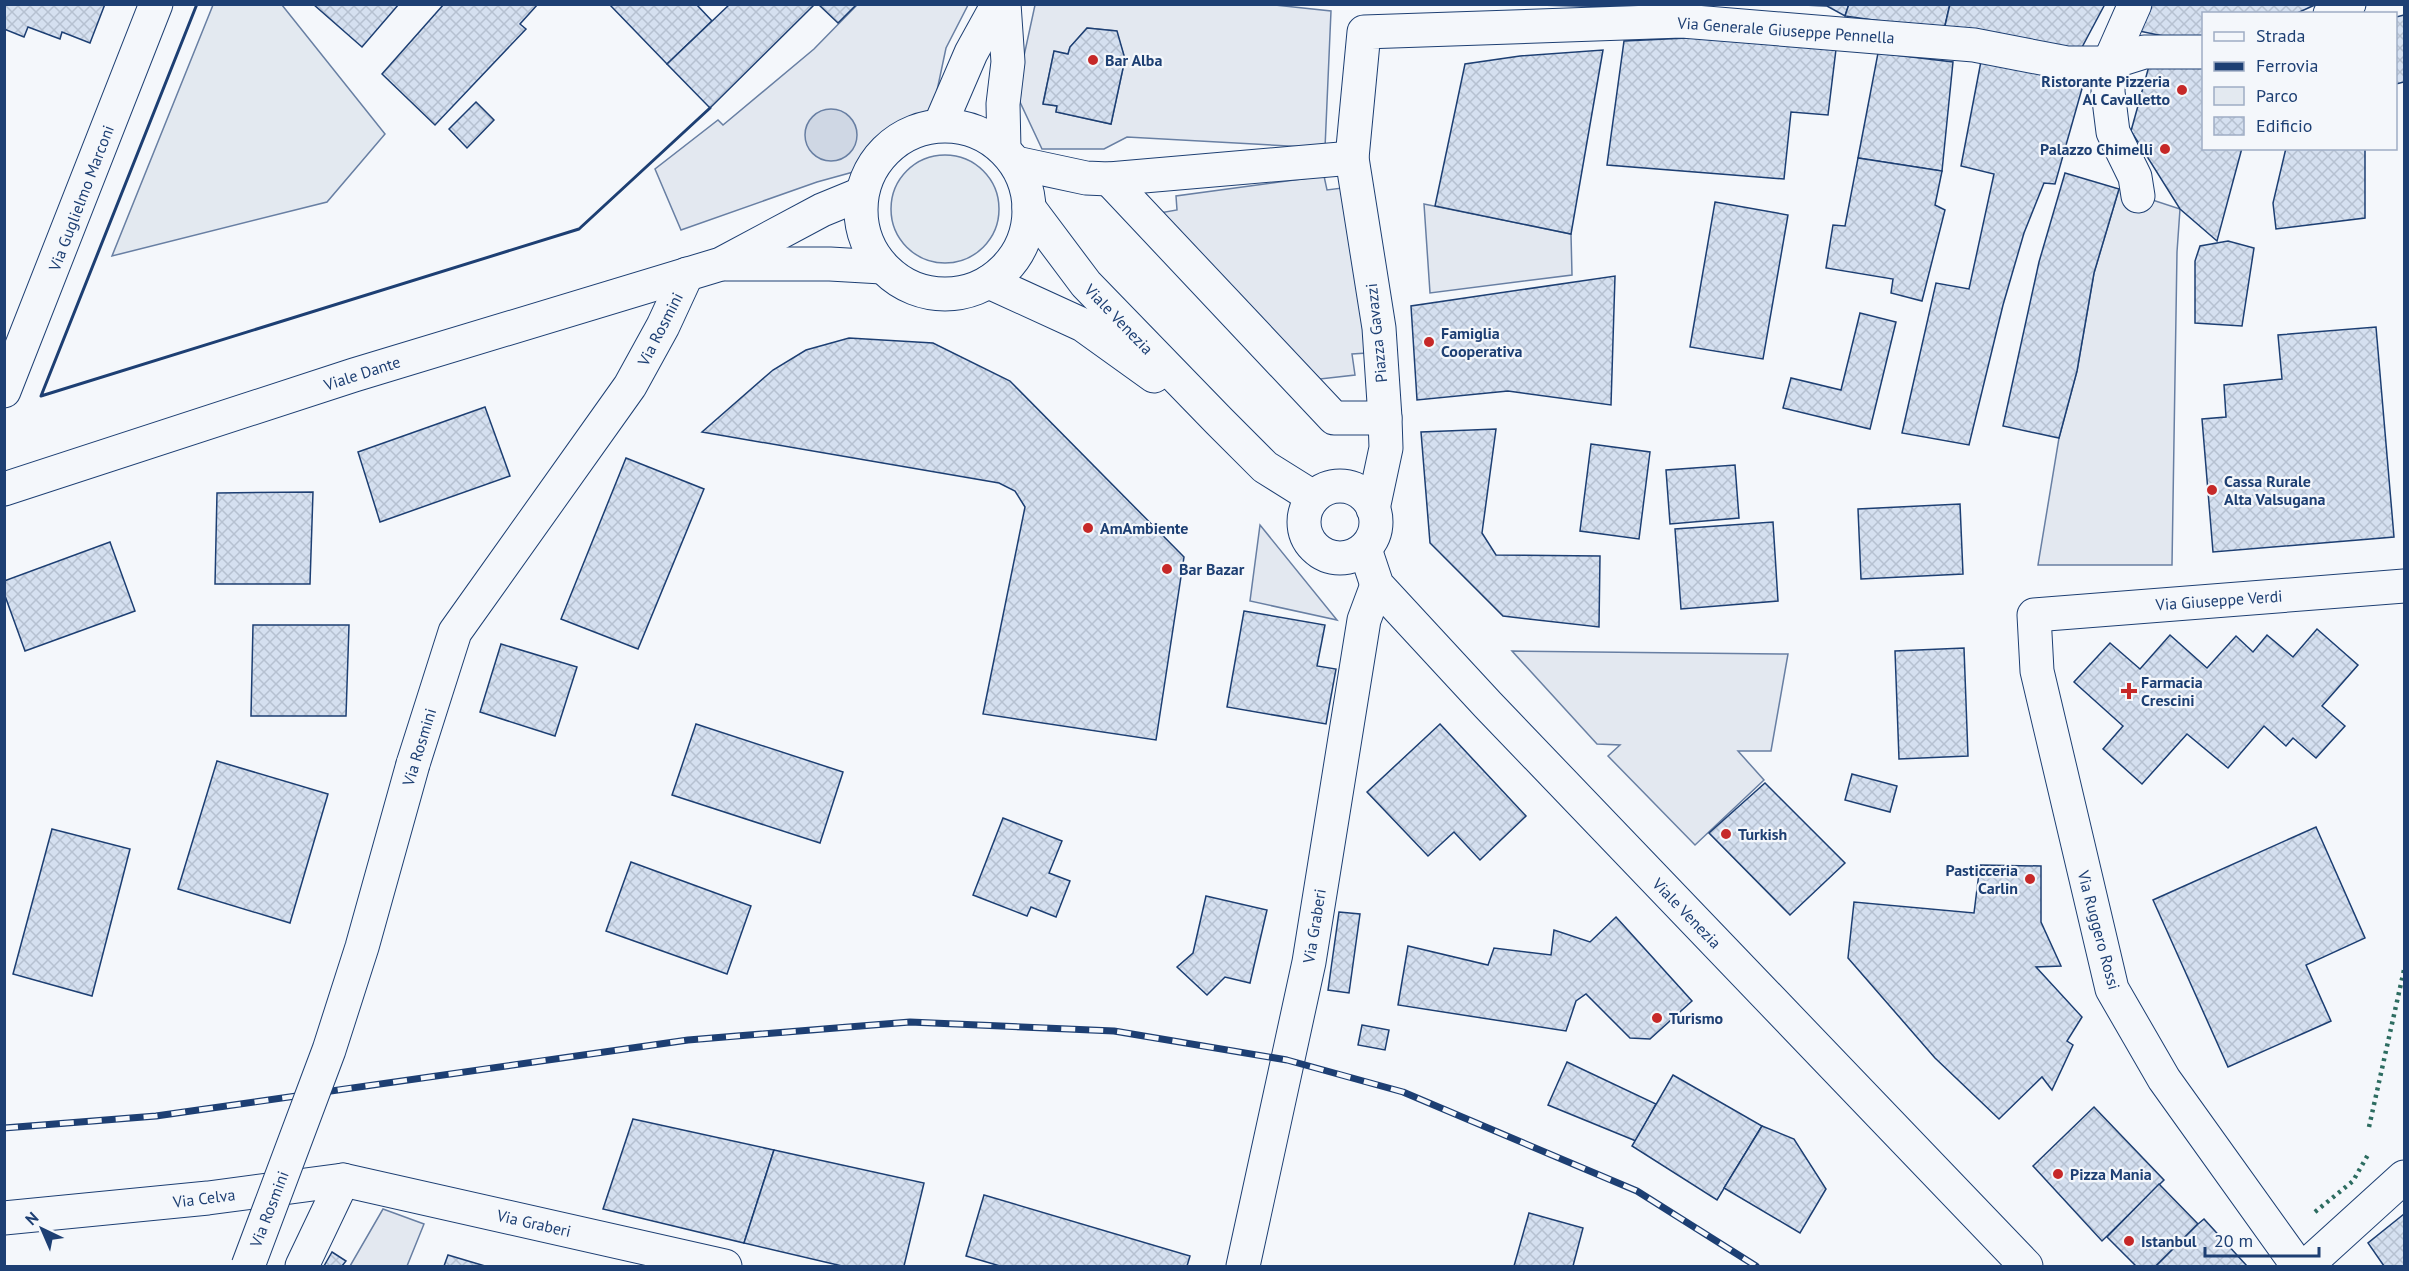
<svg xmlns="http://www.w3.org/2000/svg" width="2409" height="1271" font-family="'PT Sans',sans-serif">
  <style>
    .green { fill: #e3e9f0; stroke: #687fa3; stroke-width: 1.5 }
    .parking { fill: #e3e8f0; stroke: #687fa3; stroke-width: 1.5; fill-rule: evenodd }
    .water { fill: #cfd7e4; stroke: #687fa3; stroke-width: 1.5 }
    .building { fill: url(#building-cross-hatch); stroke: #1d3f73; stroke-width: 1.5 }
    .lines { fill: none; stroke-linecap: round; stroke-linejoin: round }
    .minor-casing { stroke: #1d3f73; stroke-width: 35 }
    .major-casing { stroke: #1d3f73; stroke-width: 35 }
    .minor { stroke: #f4f7fb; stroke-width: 33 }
    .major { stroke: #f4f7fb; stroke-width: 33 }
    .rail-casing { stroke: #1d3f73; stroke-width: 7 }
    .rail { stroke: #f4f7fb; stroke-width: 4.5; stroke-dasharray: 14; stroke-linecap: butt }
    .minor-bridge-casing { stroke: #1d3f73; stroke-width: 35; stroke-linecap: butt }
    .minor-bridge { stroke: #f4f7fb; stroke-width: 33 }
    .hedge { stroke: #2c6c60; stroke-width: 4.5; stroke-dasharray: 3 4.5; stroke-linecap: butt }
    .wall { stroke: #1d3f73; stroke-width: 3 }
    .poi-dot { fill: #c62828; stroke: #f4f7fb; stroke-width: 2 }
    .labels { text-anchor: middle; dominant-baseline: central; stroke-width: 4.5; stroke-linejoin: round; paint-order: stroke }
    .street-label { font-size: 16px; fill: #1d3f73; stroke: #f4f7fb }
    .poi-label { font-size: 16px; font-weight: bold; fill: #1d3f73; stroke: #f4f7fb; text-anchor: start }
  </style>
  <defs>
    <pattern id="building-cross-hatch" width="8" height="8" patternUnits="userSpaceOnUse" patternTransform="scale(1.5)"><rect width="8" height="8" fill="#d5e0f0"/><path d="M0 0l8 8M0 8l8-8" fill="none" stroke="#b6c1d1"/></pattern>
  </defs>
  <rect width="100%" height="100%" fill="#f4f7fb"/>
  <g class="green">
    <polygon points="213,5 282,5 385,134 327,202 112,256"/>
    <circle cx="945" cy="209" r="54"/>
  </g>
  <g class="parking">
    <path d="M1265,4L1331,11L1325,148L1127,137L1104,149H1042L1020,102L1022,65L1035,5ZM1087,28L1116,31L1125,59L1111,124L1056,112L1057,106L1043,103L1054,52L1068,54L1070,47Z"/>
    <polygon points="857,5 968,5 946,48 931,119 891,142 864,169 817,182 681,230 655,169 718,120 723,125 814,49"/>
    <polygon points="1324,176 1327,190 1342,188 1367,353 1352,354 1355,375 1320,379 1154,214 1177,210 1176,196"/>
    <polygon points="2119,189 2180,209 2177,252 2172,565 2038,565 2059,438 2077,371 2094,273"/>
    <polygon points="1424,204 1571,234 1572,275 1430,293"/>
    <polygon points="1260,525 1337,620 1250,601"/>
    <polygon points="1512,651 1788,654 1771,751 1738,751 1764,780 1695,845 1608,756 1620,745 1597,744"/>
    <polygon points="383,1209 424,1224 407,1266 350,1266"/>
  </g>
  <circle class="water" cx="831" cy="135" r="26"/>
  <g class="building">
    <polygon points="4,4 105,4 90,43 62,32 60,39 28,27 24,37 4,29"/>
    <polygon points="313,4 399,4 362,47"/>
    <polygon points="444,4 538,4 520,24 526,29 435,125 382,74"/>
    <polygon points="609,4 696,4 712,21 667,64"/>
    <polygon points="730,4 815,4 710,108 667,64"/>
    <polygon points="818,4 857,4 838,23"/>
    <polygon points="1491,4 1624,4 1624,7"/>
    <polygon points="1778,4 1849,4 1845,16 1827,6"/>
    <polygon points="1849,4 1950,4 1944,30 1845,16"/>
    <polygon points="1950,4 2105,4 2080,51 1944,30"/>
    <polygon points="2150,4 2317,4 2295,14 2204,14 2204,42 2168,37 2139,31"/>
    <polygon points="2404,15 2404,82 2396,84 2396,17"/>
    <polygon points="1087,28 1117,31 1125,59 1111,124 1056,112 1057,106 1043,104 1054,51 1068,54 1070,47"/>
    <polygon points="1730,36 1837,41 1828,115 1791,112 1784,179 1607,165 1624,41"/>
    <polygon points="1603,50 1571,234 1435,206 1465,64 1520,56"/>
    <polygon points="1878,53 1953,62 1942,171 1858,158"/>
    <polygon points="1982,56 2085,78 2055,184 2044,183 2024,233 2003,305 1969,445 1902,433 1936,283 1969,289 1994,174 1961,166"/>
    <polygon points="2149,66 2204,68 2204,148 2242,148 2217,241 2180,209 2131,131"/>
    <polygon points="476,102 494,120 467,148 449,129"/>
    <polygon points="2286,148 2365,148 2365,218 2276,229 2273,203"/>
    <polygon points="1858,158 1942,171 1935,205 1945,210 1922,301 1891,293 1893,279 1826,268 1833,225 1845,226"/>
    <polygon points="2065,173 2119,189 2094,273 2077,371 2059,438 2003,426 2039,262"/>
    <polygon points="1715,202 1788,215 1763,359 1690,347"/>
    <polygon points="2228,241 2254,248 2242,326 2195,323 2195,261 2200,246"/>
    <polygon points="1615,276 1611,405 1508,391 1417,400 1411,306"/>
    <polygon points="1860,313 1896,322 1870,429 1783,408 1791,378 1841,390"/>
    <polygon points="2376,327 2394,537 2213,552 2202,419 2226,417 2224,385 2282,379 2278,335"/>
    <polygon points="849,338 933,343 1010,381 1184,557 1156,740 983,714 1025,507 1015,491 999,483 702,432 773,370 806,350"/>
    <polygon points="485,407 510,476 380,522 358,452"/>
    <polygon points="1496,429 1482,533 1496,555 1600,556 1599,627 1503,616 1430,543 1421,432"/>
    <polygon points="1591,444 1650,452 1639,539 1580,531"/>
    <polygon points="626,458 704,489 638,649 561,619"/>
    <polygon points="1735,465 1739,518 1670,524 1666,470"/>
    <polygon points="313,492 310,584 215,584 217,493"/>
    <polygon points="1960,504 1963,574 1861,579 1858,509"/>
    <polygon points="1773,522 1778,601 1681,609 1675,529"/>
    <polygon points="110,542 135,611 25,651 4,593 4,581"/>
    <polygon points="1244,611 1325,625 1317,666 1336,669 1326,724 1227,707"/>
    <polygon points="253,625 349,625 346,716 251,716"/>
    <polygon points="2317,629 2358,665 2322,706 2345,726 2316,758 2293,738 2286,746 2264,726 2228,768 2187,734 2142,784 2103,749 2123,726 2074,682 2110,643 2140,669 2170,635 2207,668 2236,636 2253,652 2267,635 2293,657"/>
    <polygon points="501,644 577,667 555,736 480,712"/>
    <polygon points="1964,648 1968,756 1899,759 1895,651"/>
    <polygon points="696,724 843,772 820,843 672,795"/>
    <polygon points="1440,724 1526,816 1480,860 1454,832 1428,856 1367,792"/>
    <polygon points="217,761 328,794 290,923 178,889"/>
    <polygon points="1852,774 1897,786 1890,812 1845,800"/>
    <polygon points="1765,783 1845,863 1790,915 1709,833"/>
    <polygon points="1003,818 1062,841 1049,873 1070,881 1056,917 1031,907 1027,916 973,895"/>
    <polygon points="2316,827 2365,938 2306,965 2331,1021 2228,1067 2153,900"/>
    <polygon points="52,829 130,849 92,996 13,974"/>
    <polygon points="631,862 751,906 727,974 606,931"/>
    <polygon points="1980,865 2041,866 2041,922 2061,966 2036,967 2082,1017 2067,1041 2073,1045 2052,1090 2042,1077 1999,1119 1935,1058 1848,958 1854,902 1974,913"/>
    <polygon points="1206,896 1267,910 1250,983 1225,977 1207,995 1177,967 1193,953"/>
    <polygon points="1339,912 1360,914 1349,993 1328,990"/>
    <polygon points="1616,917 1692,1001 1650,1039 1630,1038 1586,994 1576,1001 1566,1031 1398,1005 1408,946 1488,965 1494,948 1551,955 1554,930 1590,942"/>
    <polygon points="1362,1025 1389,1030 1385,1050 1358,1045"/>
    <polygon points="1567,1062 1656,1104 1636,1141 1548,1105"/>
    <polygon points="1673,1075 1762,1126 1717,1200 1632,1146"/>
    <polygon points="2094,1107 2164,1180 2102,1241 2033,1166"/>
    <polygon points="633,1119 774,1150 744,1243 603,1209"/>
    <polygon points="1762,1126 1794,1139 1826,1189 1800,1233 1724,1188"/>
    <polygon points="774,1150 924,1183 904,1266 842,1266 744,1243"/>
    <polygon points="2159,1184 2198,1224 2156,1266 2136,1266 2107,1237"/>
    <polygon points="984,1195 1190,1256 1187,1266 1000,1266 966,1256"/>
    <polygon points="1529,1213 1583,1228 1573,1266 1514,1266"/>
    <polygon points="2404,1214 2404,1266 2384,1266 2368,1243"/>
    <polygon points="2204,1219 2247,1266 2156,1266 2198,1224"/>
    <polygon points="332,1252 346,1261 342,1266 324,1266"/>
    <polygon points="448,1255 485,1266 444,1266"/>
  </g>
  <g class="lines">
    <defs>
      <g id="minor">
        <polyline points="2135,4 2109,63 2108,92 2113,132 2135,177 2138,196"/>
        <polyline points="2330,14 2349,4"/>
        <polyline points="1016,163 1086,178 1109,179 1352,158"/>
        <polyline points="1109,179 1334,418 1385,418"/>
        <polyline points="4,391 156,4"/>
        <polyline points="1373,509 1386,448 1385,418 1379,328 1352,158 1364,32 1682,21 1974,45 2067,63 2109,63 2144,52 2204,52"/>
        <polyline points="413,764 455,632 630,386 663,326 687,274"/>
        <polyline points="4,1218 208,1198 343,1180 725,1266"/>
        <polyline points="302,1266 343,1180"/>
        <polyline points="1243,1266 1309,962 1364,620 1377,585"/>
        <polyline points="2298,1266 2164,1079 2112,989 2037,671 2034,615 2404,586"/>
        <polyline points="2306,1266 2404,1177"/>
      </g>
      <g id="major">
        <polyline points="940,125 971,53 998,4"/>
        <circle cx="945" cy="210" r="84"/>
        <polyline points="1004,149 1003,104 1008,62 1004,4"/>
        <polyline points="1029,208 1086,284 1219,421 1265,467 1313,497"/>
        <polyline points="726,264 830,264 882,267"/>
        <polyline points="989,282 1083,325 1154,376"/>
        <circle cx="1340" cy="522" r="36"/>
        <polyline points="4,489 354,375 721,264 822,210 861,194"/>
        <polyline points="1365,549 1377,585 1488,705 2026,1266"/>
      </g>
    </defs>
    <use href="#minor" class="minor-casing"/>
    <use href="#major" class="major-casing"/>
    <use href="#minor" class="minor"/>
    <use href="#major" class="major"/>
    <defs>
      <polyline id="rail" points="4,1128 156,1116 688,1040 910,1022 1114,1031 1287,1060 1403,1092 1637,1191 1756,1266"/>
    </defs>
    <use href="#rail" class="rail-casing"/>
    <use href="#rail" class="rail"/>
    <defs>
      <polyline id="minor-bridge" points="248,1266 329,1050 362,947 413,764"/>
    </defs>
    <use href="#minor-bridge" class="minor-bridge-casing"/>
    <use href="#minor-bridge" class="minor-bridge"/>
    <g class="hedge">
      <polyline points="2369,1127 2404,970"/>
      <polyline points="2315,1212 2353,1181 2369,1153"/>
    </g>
    <polyline class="wall" points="197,4 41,396 579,229 710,108"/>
  </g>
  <g class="poi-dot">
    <circle cx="1093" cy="60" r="6"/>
    <circle cx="2182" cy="90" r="6"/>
    <circle cx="2165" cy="149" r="6"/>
    <circle cx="1429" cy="342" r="6"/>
    <circle cx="2212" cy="490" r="6"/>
    <circle cx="1088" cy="528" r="6"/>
    <circle cx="1167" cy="569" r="6"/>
    <path d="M2126 682h6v6h6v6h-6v6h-6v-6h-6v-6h6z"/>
    <circle cx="1726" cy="834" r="6"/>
    <circle cx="2030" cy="879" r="6"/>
    <circle cx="1657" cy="1018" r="6"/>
    <circle cx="2058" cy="1174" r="6"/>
    <circle cx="2129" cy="1241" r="6"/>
  </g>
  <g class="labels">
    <g class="street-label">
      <text transform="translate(1786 30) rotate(4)">Via Generale Giuseppe Pennella</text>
      <text transform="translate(81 198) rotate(-69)">Via Guglielmo Marconi</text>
      <text transform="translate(1119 319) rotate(46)">Viale Venezia</text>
      <text transform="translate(660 329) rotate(-63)">Via Rosmini</text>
      <text transform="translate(1376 333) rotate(-96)">Piazza Gavazzi</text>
      <text transform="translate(362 373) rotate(-18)">Viale Dante</text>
      <text transform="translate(2219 600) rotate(-4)">Via Giuseppe Verdi</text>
      <text transform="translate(419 747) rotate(-73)">Via Rosmini</text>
      <text transform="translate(1687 913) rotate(46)">Viale Venezia</text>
      <text transform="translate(1314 926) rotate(-81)">Via Graberi</text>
      <text transform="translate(2099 930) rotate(75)">Via Ruggero Rossi</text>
      <text transform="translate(204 1198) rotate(-7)">Via Celva</text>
      <text transform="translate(269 1209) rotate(-69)">Via Rosmini</text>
      <text transform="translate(534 1223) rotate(13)">Via Graberi</text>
    </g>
    <g class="poi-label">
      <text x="1105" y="60">Bar Alba</text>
      <text x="2170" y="81" text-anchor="end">Ristorante Pizzeria<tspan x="2170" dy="18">Al Cavalletto</tspan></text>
      <text x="2153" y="149" text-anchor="end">Palazzo Chimelli</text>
      <text x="1441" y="333">Famiglia<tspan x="1441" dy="18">Cooperativa</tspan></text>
      <text x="2224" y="481">Cassa Rurale<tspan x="2224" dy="18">Alta Valsugana</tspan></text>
      <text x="1100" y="528">AmAmbiente</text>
      <text x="1179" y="569">Bar Bazar</text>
      <text x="2141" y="682">Farmacia<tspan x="2141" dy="18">Crescini</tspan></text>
      <text x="1738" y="834">Turkish</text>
      <text x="2018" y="870" text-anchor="end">Pasticceria<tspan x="2018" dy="18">Carlin</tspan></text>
      <text x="1669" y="1018">Turismo</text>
      <text x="2070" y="1174">Pizza Mania</text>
      <text x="2141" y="1241">Istanbul</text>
    </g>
  </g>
  <rect width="2409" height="1271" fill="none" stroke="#1d3f73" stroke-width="12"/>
  <rect x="2202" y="12" width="195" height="138" fill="#f4f7fb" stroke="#9eadc5" stroke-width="1.5"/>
  <rect x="2214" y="32" width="30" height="9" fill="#f4f7fb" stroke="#9eadc5" stroke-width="1.5"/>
  <text x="2256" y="42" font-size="18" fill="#1d3f73">Strada</text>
  <rect x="2214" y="62" width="30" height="9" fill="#1d3f73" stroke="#9eadc5" stroke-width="1.5"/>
  <text x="2256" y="72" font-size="18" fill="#1d3f73">Ferrovia</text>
  <rect x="2214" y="87" width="30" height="18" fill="#e3e9f0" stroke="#9eadc5" stroke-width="1.5"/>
  <text x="2256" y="102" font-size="18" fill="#1d3f73">Parco</text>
  <rect x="2214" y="117" width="30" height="18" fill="url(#building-cross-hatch)" stroke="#9eadc5" stroke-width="1.5"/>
  <text x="2256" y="132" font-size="18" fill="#1d3f73">Edificio</text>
  <g transform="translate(42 1229) rotate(316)" stroke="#f4f7fb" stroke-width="4.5" paint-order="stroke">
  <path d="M0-4.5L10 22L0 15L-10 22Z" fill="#1d3f73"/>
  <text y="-9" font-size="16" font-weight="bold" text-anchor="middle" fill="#1d3f73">N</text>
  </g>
  <path d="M2205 1247v9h114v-9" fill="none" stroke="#1d3f73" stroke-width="3"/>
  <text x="2214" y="1247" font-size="18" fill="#1d3f73" stroke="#f4f7fb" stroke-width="4.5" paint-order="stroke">20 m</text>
</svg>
